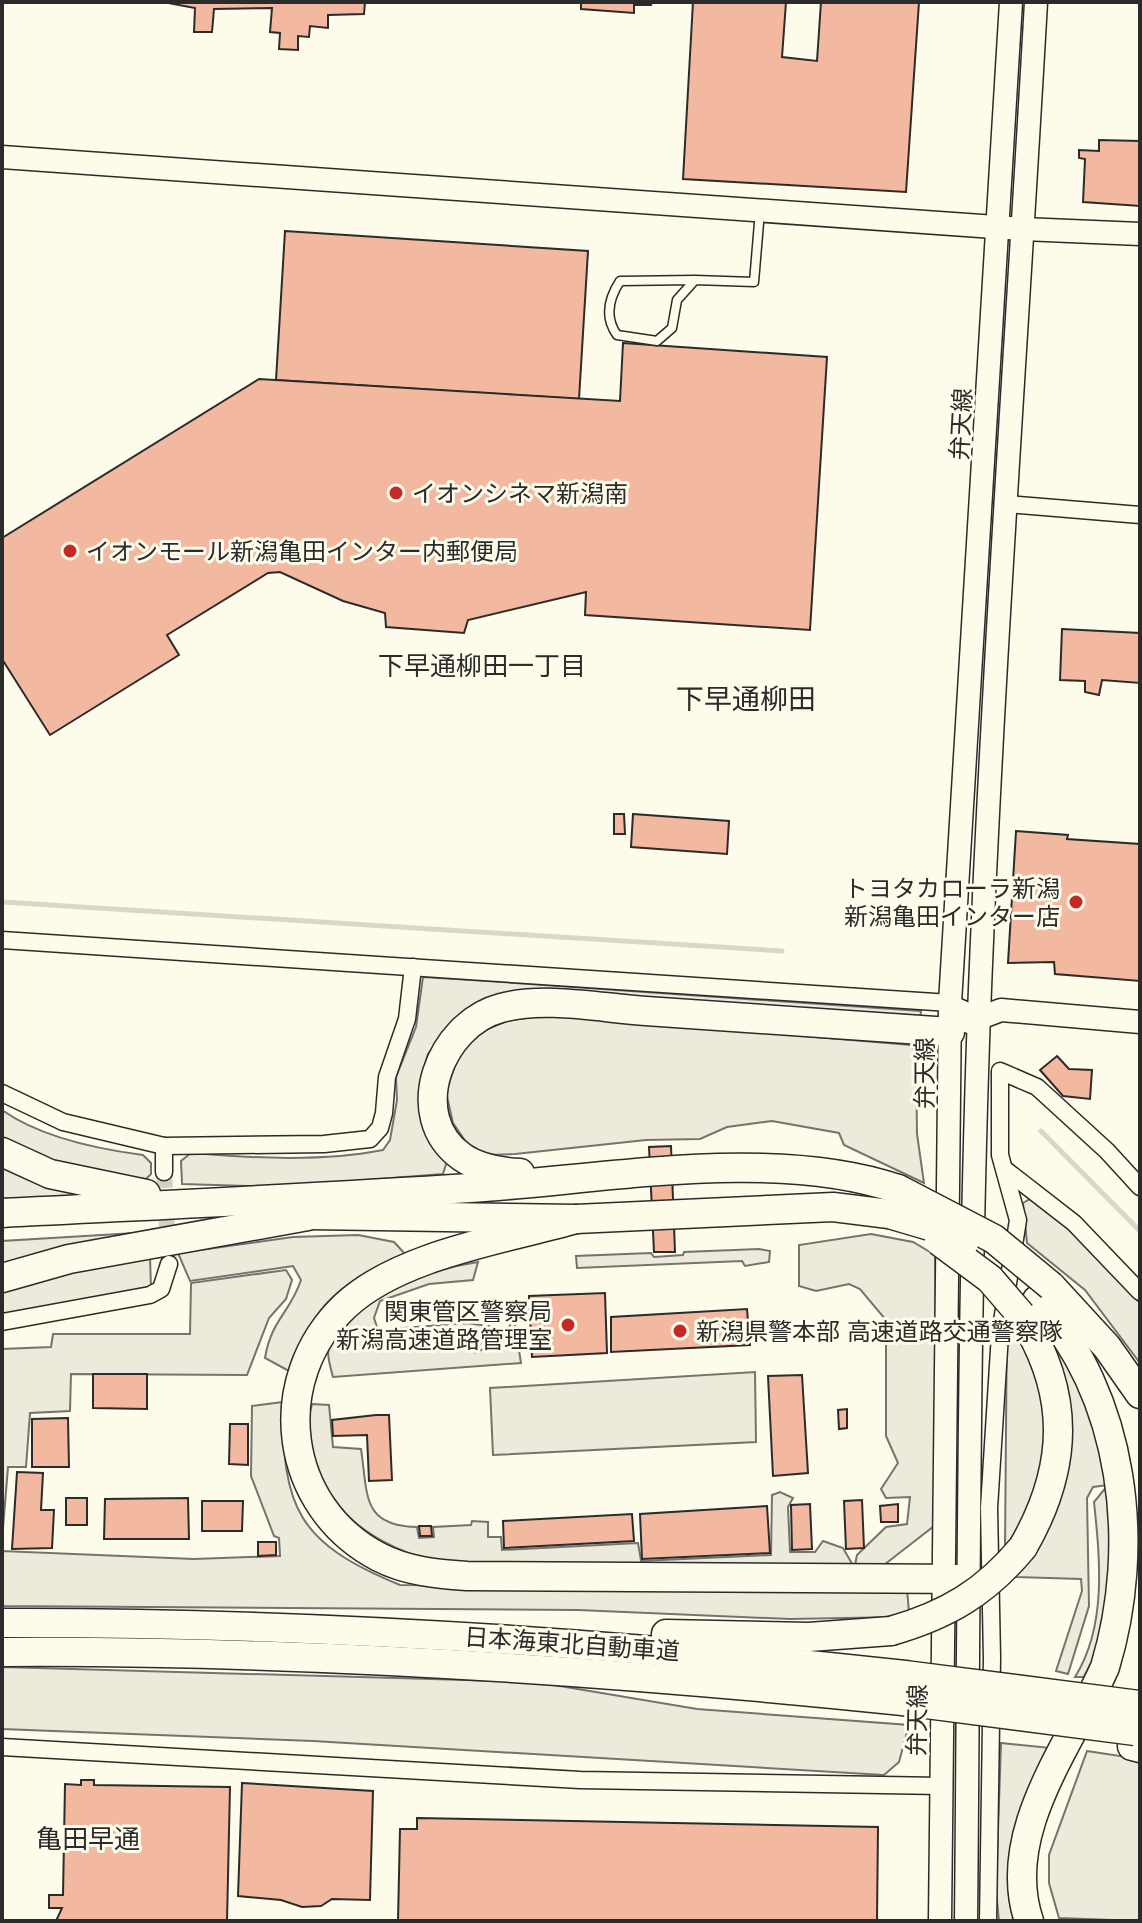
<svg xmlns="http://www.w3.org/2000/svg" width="1142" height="1923" font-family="Arial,'Noto Sans JP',sans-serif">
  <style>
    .green { fill: #ecebdb; stroke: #74746e; stroke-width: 2 }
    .parking { fill: #eceadb; stroke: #74746e; stroke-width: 2 }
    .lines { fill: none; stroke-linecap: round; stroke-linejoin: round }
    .stream { stroke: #d8d7c9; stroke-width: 5 }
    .building { fill: #f2b8a0; stroke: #2b2b2b; stroke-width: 2 }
    .street-tunnel { stroke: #d3d1c4; stroke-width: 16; stroke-dasharray: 16 8; stroke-linecap: butt }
    .lane-casing { stroke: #2b2b2b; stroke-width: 11 }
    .street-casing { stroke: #2b2b2b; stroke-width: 19 }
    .secondary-casing { stroke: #2b2b2b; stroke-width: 25 }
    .highway-casing { stroke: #2b2b2b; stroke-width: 31 }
    .lane { stroke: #fdfbea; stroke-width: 8 }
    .street { stroke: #fdfbea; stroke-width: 16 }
    .secondary { stroke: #fdfbea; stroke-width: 22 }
    .highway { stroke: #fdfbea; stroke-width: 28 }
    .highway-bridge-casing { stroke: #2b2b2b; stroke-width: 31; stroke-linecap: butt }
    .highway-bridge { stroke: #fdfbea; stroke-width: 28 }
    .poi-dot { fill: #c62828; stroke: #fdfbea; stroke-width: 3 }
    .labels { text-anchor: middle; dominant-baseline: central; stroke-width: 6; stroke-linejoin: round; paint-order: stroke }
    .street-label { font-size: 24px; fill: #2b2b2b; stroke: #fdfbea }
    .poi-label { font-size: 24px; fill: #2b2b2b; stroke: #fdfbea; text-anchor: start }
    .neighbourhood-label { font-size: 26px; fill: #2b2b2b; stroke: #fdfbea }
    .quarter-label { font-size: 28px; fill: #2b2b2b; stroke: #fdfbea }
  </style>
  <rect width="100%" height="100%" fill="#fdfbea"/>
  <g class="green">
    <path d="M423,977L487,981L921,1011L920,1021L521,994L445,1033L428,1054L421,1081L447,1161L443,1174L277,1187L182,1184L181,1161L191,1153C252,1158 323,1162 383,1150L390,1140L397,1100L396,1077L416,1027Z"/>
    <polygon points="551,1015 911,1045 916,1054 917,1134 924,1183 844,1145 839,1133 772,1121 727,1127 700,1139 646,1140 515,1154 489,1155 468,1145 453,1123 446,1092 460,1050 480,1032 510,1020"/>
    <path d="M2,1110C40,1137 97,1149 143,1155L151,1163V1174L146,1179L80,1170L11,1145L2,1140Z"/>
    <polygon points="2,1161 74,1187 73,1197 2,1199"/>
    <polygon points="1032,1198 1046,1206 1140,1303 1140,1363 1085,1290 1027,1243 1023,1203"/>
    <polygon points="135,1233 2,1269 2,1241"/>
    <polygon points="871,1234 913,1242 935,1255 938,1523 880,1568 855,1565 857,1555 886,1527 907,1524 910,1497 886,1498 881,1489 898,1463 886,1436 886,1320 860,1289 849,1284 816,1291 799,1286 799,1245"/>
    <path d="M358,1235L394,1242L406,1255C381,1267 350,1279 330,1300C311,1318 300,1348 289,1371L265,1358C271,1320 290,1313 301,1280L293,1266L190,1281L178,1253L293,1237Z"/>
    <polygon points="759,1249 770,1251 769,1262 745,1266 742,1261 577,1268 576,1256 651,1253 654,1257 683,1255 684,1252"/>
    <polygon points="150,1256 151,1289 2,1316 2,1290 54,1274"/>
    <path d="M478,1262L473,1280L429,1284L380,1301L374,1318L378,1330L466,1323L489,1326L476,1352L501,1342L514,1318L521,1363L333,1377C330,1365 325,1352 331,1340C354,1295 432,1269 478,1262Z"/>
    <path d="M1007,1312C1014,1322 1023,1332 1029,1343C1059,1405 1051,1496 1005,1548Z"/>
    <path d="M1041,1319C1056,1340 1073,1362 1084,1386C1127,1475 1131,1590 1084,1677H1075C1107,1626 1100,1559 1094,1502L1108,1485L1093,1487L1087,1498L1089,1606L1068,1674L1056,1671L1082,1591L1081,1579L1014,1577C1057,1525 1083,1456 1065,1388C1059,1365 1049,1342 1041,1319Z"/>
    <path d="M283,1402C282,1509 298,1543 400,1585L907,1589L909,1612L898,1617L790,1619L578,1610L2,1606V1551L194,1559L280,1556L279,1538L274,1536L251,1476L252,1406Z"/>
    <path d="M312,1404L329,1405L333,1447L361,1449C368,1494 361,1526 417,1527L419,1538L434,1537L433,1527L471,1525L472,1521L488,1522V1537H501L502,1550L638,1543L641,1561L771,1555L772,1495L780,1492L793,1498L788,1507L790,1552H815L823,1541L843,1548L854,1567L439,1562C379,1548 321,1512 311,1446C309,1430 307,1419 312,1404Z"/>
    <polygon points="2,1667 536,1682 697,1709 909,1725 899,1762 884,1775 313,1741 2,1729"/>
    <path d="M1001,1743L1051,1748C1023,1803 995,1858 1014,1921H999L996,1890Z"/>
    <polygon points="1087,1751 1140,1759 1140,1921 1059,1918 1049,1883 1049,1855"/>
  </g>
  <g class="parking">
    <polygon points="286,1270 292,1280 286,1299 269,1318 247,1375 71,1374 70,1411 30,1413 26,1467 8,1467 2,1540 2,1349 51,1347 53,1334 190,1334 191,1283"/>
    <polygon points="755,1372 756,1442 493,1455 490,1388"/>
  </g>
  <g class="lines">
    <g class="stream">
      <polyline points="2,902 782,951"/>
      <polyline points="1041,1131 1140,1231"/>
    </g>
  </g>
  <g class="building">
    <polygon points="163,2 365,2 364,14 328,15 328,28 310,26 309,37 298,36 298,50 279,49 280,33 270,32 272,8 214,9 212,32 194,32 195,8"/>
    <polygon points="581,2 652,2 651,5 634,5 634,13 581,9"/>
    <polygon points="693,2 786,2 782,57 817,61 821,2 919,2 906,192 683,179"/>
    <polygon points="1099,140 1140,141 1140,206 1083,202 1085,159 1079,158 1079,150 1099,151"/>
    <polygon points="285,231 588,251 579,399 276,380"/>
    <polygon points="623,343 827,357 810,630 585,615 586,592 468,620 464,633 386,627 385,613 343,601 280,572 268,573 167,635 179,655 50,735 2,659 2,538 259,379 620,401"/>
    <polygon points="1062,629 1140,633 1140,683 1102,680 1099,695 1085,692 1085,681 1060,680"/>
    <polygon points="614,814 624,814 625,834 614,834"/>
    <polygon points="633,814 729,821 727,854 631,847"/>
    <polygon points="1016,831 1068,835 1067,839 1140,844 1140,981 1055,974 1054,962 1008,963"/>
    <polygon points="1057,1056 1069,1069 1092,1070 1090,1099 1063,1096 1040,1070"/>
    <polygon points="671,1146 675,1252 654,1252 649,1147"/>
    <polygon points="605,1293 607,1353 532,1357 529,1296"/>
    <polygon points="747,1309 750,1345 611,1352 611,1317"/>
    <polygon points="93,1374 147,1374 147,1409 93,1408"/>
    <polygon points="802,1375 808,1473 773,1476 768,1376"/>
    <polygon points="847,1409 847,1428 839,1429 838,1410"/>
    <polygon points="376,1415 389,1415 392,1480 369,1481 367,1435 333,1436 332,1420"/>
    <polygon points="68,1418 69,1467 32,1467 32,1419"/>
    <polygon points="230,1424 248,1424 248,1465 229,1464"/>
    <polygon points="17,1472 43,1473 41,1510 54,1510 52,1548 12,1549"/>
    <rect x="66" y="1498" width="21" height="27"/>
    <polygon points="188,1498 189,1539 104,1539 105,1499"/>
    <polygon points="862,1500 864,1548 846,1549 844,1501"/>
    <polygon points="202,1501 243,1501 242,1531 202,1531"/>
    <polygon points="810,1504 812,1549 792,1550 791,1505"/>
    <polygon points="898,1504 898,1522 881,1522 880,1506"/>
    <polygon points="767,1506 770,1553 642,1559 640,1514"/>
    <polygon points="632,1514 634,1541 504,1548 503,1521"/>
    <polygon points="419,1526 431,1526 432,1536 420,1536"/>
    <polygon points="258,1542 276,1542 276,1555 258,1556"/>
    <polygon points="81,1780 94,1780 94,1785 230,1787 227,1921 56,1921 62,1908 49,1908 49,1895 63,1895 65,1784 81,1785"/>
    <polygon points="242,1783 373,1791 370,1900 332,1899 321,1906 302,1907 281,1900 238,1896"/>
    <polygon points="417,1818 878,1827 877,1921 398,1921 400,1829 417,1829"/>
  </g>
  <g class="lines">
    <polyline class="street-tunnel" points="164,1172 169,1264"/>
    <defs>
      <path id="lane" d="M695,280L620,281C609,298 604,317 617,335L657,341L672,328L677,300L695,280L754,282L760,211"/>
      <g id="street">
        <polyline points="1006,504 1140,515"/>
        <polyline points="2,940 950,1003 979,1016"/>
        <polyline points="2,1093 63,1122 164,1146 324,1144 370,1139 380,1128 384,1113 387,1077 407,1019 413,967"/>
        <polyline points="1007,1171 1074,1223 1140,1292"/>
        <polyline points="164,1172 164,1146"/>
        <polyline points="2,1322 150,1295 161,1289 169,1264"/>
        <polyline points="2,1747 580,1780 942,1786"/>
        <polyline points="988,1921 992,1658 989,1508 1000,1334 1018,1220 1000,1155 1000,1071 1037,1087 1107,1151 1140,1187"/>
      </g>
      <g id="secondary">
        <polyline points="2,157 1023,229 1140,234"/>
        <polyline points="969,1022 1001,1010 1140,1022"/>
        <polyline points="940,1921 950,1003 1011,2"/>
        <path d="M966,1921C969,1619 968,1316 979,1014C992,676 1017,339 1036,2"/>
      </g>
      <g id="highway">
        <polyline points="2,1152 50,1174 146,1194"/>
        <path d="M520,1173C501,1172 479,1169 462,1157C404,1116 440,1024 501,1008C545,996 601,1008 646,1011C748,1018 849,1025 950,1032"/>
        <path d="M2,1213C158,1205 314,1198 470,1188C601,1180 772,1146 898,1189"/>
        <polyline points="311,1215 576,1219 833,1207 889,1214"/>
        <path d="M576,1219C505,1239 399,1255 345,1306C267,1380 283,1507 379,1557C406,1571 436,1574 467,1576L969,1579"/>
        <polyline points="2,1278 69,1259 308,1216"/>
        <polyline points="1051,1286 1107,1347 1140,1394"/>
        <path d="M1021,1315C1071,1393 1069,1467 1023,1547"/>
        <path d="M2,1623C305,1622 605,1642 905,1675"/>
        <polyline points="666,1634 809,1637 891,1631"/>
        <path d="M2,1652C304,1650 603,1670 903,1701"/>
        <polyline points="1132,1746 1140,1748"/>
        <path d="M1029,1921C999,1832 1071,1745 1105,1667C1142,1545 1125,1396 1037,1300"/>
      </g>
    </defs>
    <use href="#lane" class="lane-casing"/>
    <use href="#street" class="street-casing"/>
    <use href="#secondary" class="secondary-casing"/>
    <use href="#highway" class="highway-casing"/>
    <use href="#lane" class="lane"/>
    <use href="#street" class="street"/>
    <use href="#secondary" class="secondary"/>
    <use href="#highway" class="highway"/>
    <defs>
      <g id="highway-bridge">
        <polyline points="898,1189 994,1239 1051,1286"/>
        <polyline points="889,1214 940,1229 964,1243"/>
        <polyline points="939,1241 990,1279 1021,1315"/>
        <path d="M891,1631C947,1615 986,1592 1023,1547"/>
        <polyline points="905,1675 1139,1705"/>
        <polyline points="903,1701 1135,1731"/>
      </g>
    </defs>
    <use href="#highway-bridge" class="highway-bridge-casing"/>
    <use href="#highway-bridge" class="highway-bridge"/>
  </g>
  <g class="poi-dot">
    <circle cx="396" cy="493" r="8"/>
    <circle cx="70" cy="551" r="8"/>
    <circle cx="1076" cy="902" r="8"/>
    <circle cx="568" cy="1325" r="8"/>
    <circle cx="680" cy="1331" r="8"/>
  </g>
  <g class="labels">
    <g class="street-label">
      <text transform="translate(961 424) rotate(-87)">弁天線</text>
      <text transform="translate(924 1073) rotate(-90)">弁天線</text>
      <text transform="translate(572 1644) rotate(4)">日本海東北自動車道</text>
      <text transform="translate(917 1720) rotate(-89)">弁天線</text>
    </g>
    <g class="poi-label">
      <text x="412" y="493">イオンシネマ新潟南</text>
      <text x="86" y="551">イオンモール新潟亀田インター内郵便局</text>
      <text x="1060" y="888" text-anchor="end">トヨタカローラ新潟<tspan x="1060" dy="28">新潟亀田インター店</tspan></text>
      <text x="552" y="1311" text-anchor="end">関東管区警察局<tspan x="552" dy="28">新潟高速道路管理室</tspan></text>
      <text x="696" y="1331">新潟県警本部 高速道路交通警察隊</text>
    </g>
    <g class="neighbourhood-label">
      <text x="482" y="666">下早通柳田一丁目</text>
      <text x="88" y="1839">亀田早通</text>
    </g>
    <g class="quarter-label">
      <text x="746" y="699">下早通柳田</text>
    </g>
  </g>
  <rect width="1142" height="1923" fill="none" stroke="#2b2b2b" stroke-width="8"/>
</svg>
